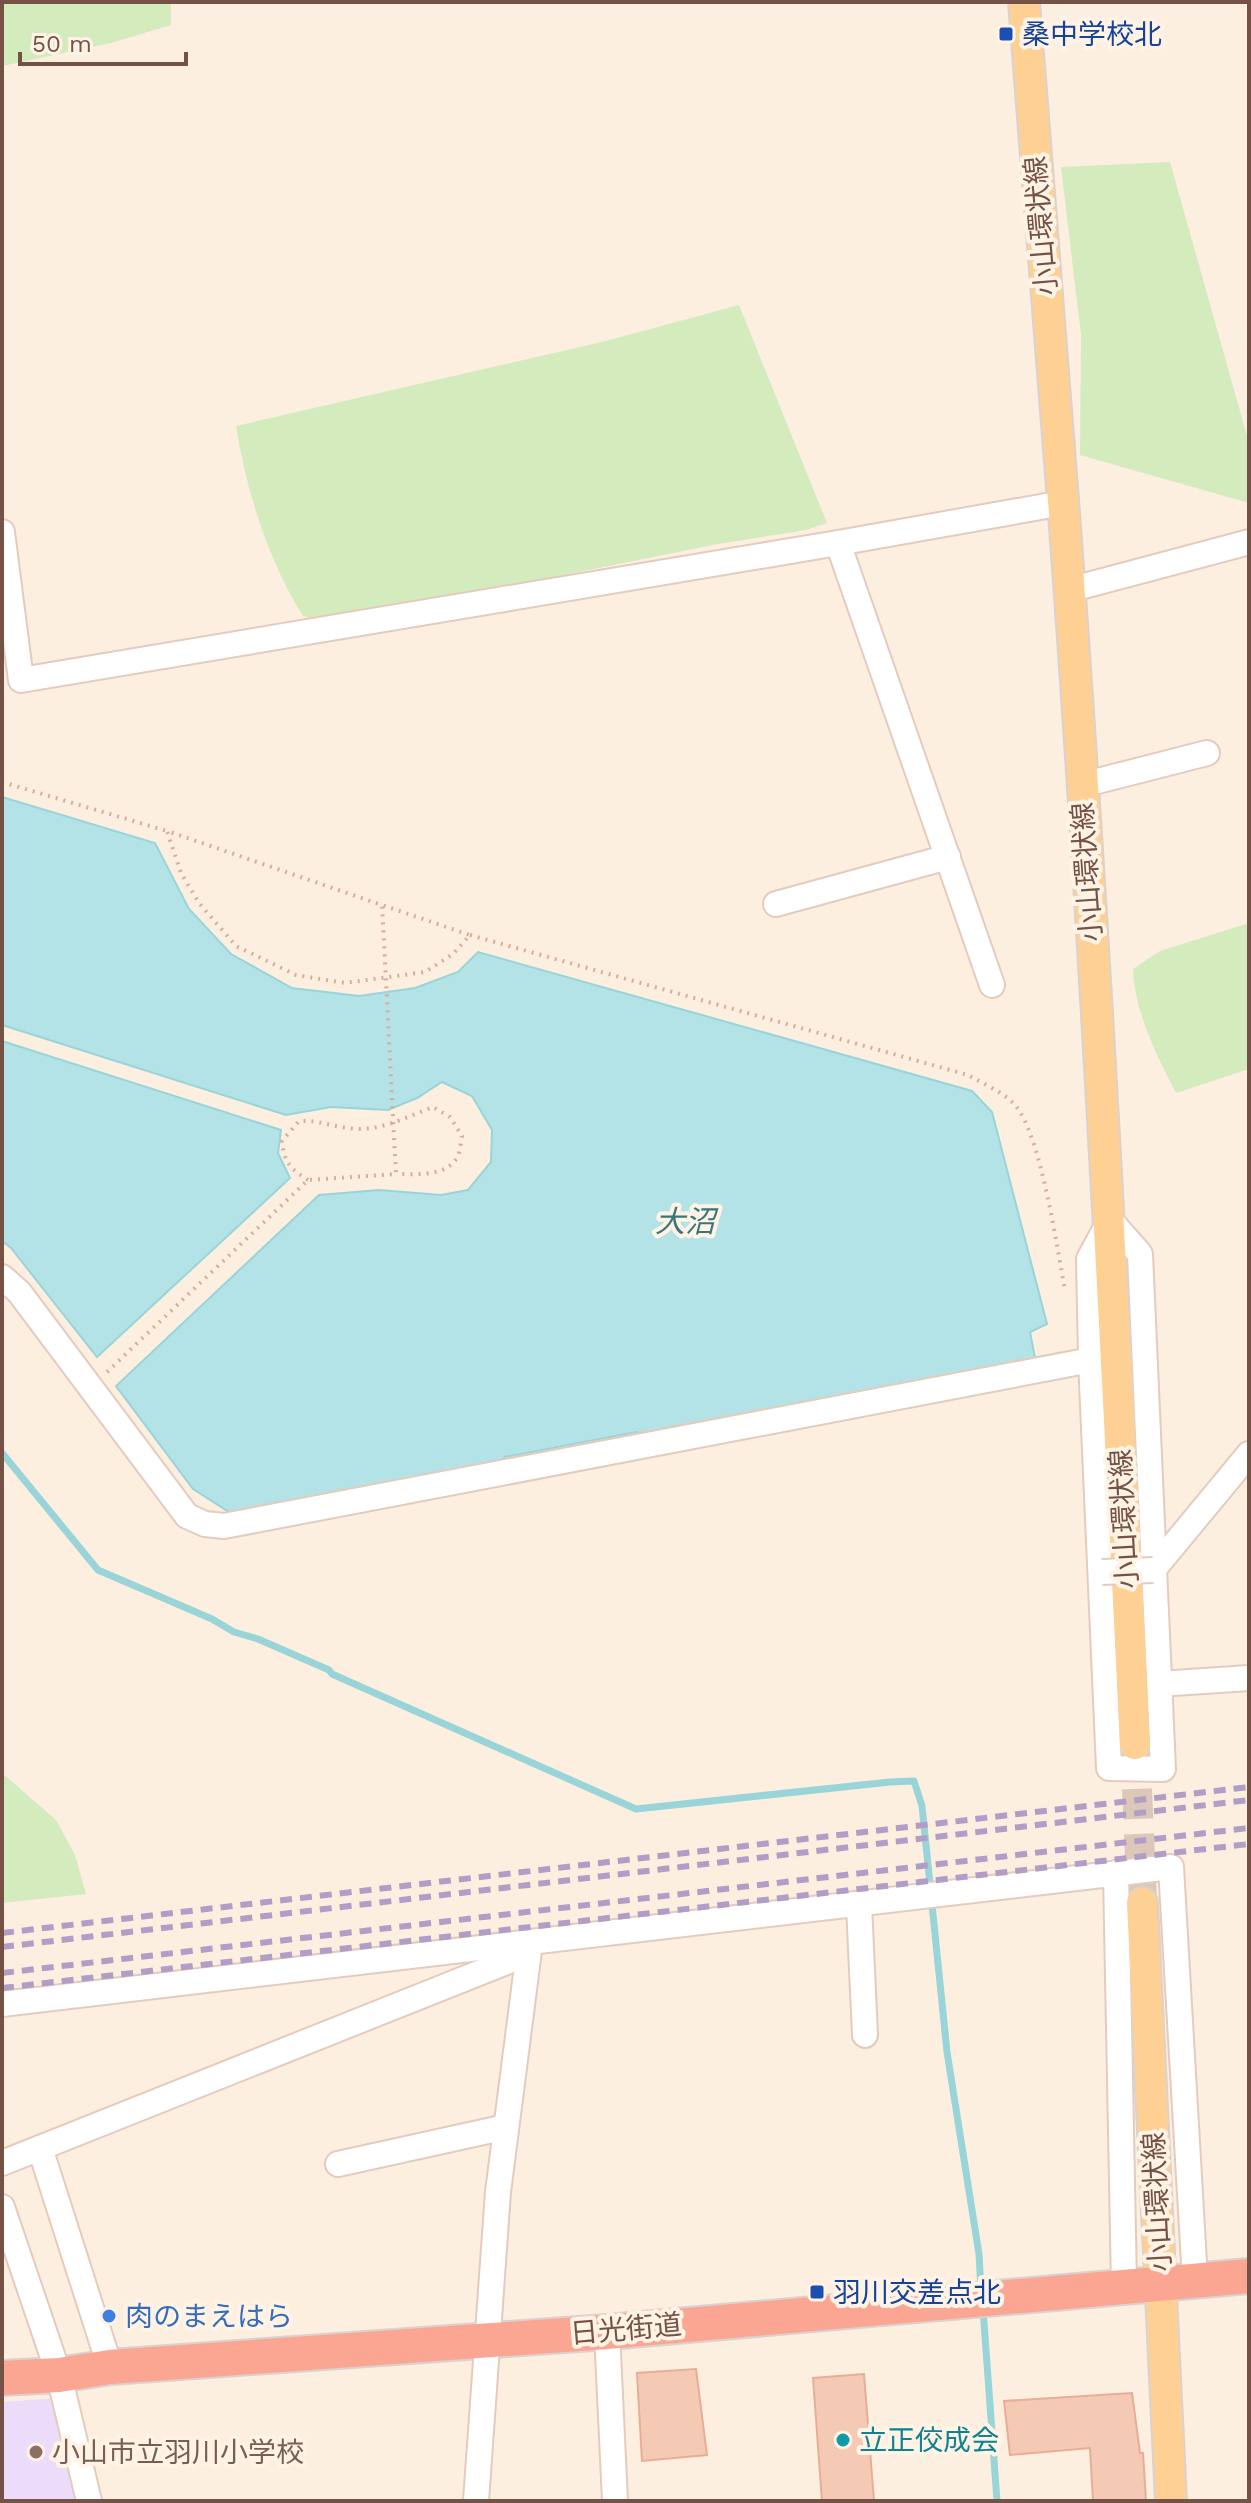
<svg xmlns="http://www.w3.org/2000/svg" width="1251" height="2503" font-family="'Work Sans','Noto Sans JP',sans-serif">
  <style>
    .education { fill: #ecdcf9 }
    .green { fill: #d3ebbd }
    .water { fill: #b3e3e7; stroke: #99d4d9; stroke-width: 2 }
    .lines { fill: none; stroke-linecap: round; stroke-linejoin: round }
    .stream { stroke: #99d4d9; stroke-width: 7 }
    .building { fill: #f4cab5; stroke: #e7ae95; stroke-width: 2 }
    .major-tunnel { stroke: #dbc8b9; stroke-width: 30; stroke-dasharray: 30 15; stroke-linecap: butt }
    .minor-casing { stroke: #e3ccbe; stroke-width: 28 }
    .major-casing { stroke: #dbd2cf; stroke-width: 34 }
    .highway-casing { stroke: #dbd2cf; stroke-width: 38 }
    .path { stroke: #d8ad99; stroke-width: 4; stroke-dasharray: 2 6; stroke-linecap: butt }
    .minor { stroke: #fff; stroke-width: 24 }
    .major { stroke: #ffd094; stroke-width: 30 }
    .highway { stroke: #fba692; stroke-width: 34 }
    .rail { stroke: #b19ec6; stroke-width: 6; stroke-dasharray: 12 8; stroke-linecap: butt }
    .minor-bridge-casing { stroke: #e3ccbe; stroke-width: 28; stroke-linecap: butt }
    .minor-bridge { stroke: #fff; stroke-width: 24 }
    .transit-dot { fill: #1a4fb4; stroke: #fff3e6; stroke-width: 3 }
    .shop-dot { fill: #3f7fe0; stroke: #fff3e6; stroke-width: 3 }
    .culture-dot { fill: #0f9aa8; stroke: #fff3e6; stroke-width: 3 }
    .education-dot { fill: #8d6e63; stroke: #fff3e6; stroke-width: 3 }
    .labels { text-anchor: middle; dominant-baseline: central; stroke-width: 8; stroke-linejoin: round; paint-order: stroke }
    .transit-label { font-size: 28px; fill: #164399; stroke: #fff3e6; text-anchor: start }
    .street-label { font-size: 28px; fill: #745346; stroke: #fff3e6 }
    .shop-label { font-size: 28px; fill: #366cbe; stroke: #fff3e6; text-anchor: start }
    .culture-label { font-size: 28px; fill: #0d838f; stroke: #fff3e6; text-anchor: start }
    .education-label { font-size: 28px; fill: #785e54; stroke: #fff3e6; text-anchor: start }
    .water-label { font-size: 30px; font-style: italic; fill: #39757c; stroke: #fff3e6 }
  </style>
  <rect width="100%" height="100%" fill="#fdefdf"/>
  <polygon class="education" points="57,2398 82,2501 2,2501 2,2402"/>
  <g class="green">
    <polygon points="2,2 171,2 171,25 111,43 2,66"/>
    <polygon points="1170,162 1249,443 1249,503 1080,455 1081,335 1061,167"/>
    <path d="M739,305L827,523L806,530L718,544L366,615L315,619L303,616C267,558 247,492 236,426L602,342Z"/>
    <path d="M1249,923V1069L1176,1093C1156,1054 1135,1013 1133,969L1160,951Z"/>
    <polygon points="2,1773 56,1820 75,1855 86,1894 2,1903"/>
  </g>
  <g class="water">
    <polygon points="2,797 155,843 189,909 231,954 292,988 359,996 415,988 458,972 478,952 972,1091 992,1112 1047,1324 1030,1332 1035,1358 649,1437 636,1432 505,1457 491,1470 265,1517 229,1512 193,1489 116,1386 319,1195 379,1190 441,1195 468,1190 491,1162 492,1130 472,1096 442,1082 417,1098 388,1110 331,1107 286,1115 2,1025"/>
    <polygon points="2,1041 281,1130 278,1153 290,1178 97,1357 11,1248 2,1241"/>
  </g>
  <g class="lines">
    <g class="stream">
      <polyline points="2,1453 98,1570 212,1619 234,1632 258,1639 329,1670 332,1674 636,1809 890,1782 914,1781 922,1806 947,2052 979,2254 981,2289"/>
      <polyline points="983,2309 997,2501"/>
    </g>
  </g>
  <g class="building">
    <polygon points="696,2369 707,2455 642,2461 637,2373"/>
    <polygon points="864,2374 874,2501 822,2501 813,2378"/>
    <polygon points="1132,2393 1140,2453 1143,2453 1146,2501 1093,2501 1090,2448 1010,2455 1004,2401"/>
  </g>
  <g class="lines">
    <polyline class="major-tunnel" points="1135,1744 1142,1903"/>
    <defs>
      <g id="minor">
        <polyline points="2,532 21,680 838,543 1063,503"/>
        <polyline points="838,543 992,985"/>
        <polyline points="1069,590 1249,542"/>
        <polyline points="1082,785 1207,753"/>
        <polyline points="776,904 948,857"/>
        <polygon points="1110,1220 1140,1254 1163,1769 1109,1768 1091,1360 1089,1259"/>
        <polyline points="2,1277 19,1292 187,1516 205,1524 224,1526 1091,1360"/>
        <polyline points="1153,1570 1249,1454"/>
        <polyline points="1159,1684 1249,1678"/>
        <polyline points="1116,1873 1124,2285"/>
        <polyline points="859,1905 865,2035"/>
        <polyline points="2,2004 1171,1867 1195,2280"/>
        <polyline points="40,2148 110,2367"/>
        <polyline points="2,2163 514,1959 528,1944"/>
        <polyline points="338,2164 506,2127"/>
        <polyline points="2,2207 59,2375 89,2501"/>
        <polyline points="607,2332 615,2501"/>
        <polyline points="476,2501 498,2192 530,1943"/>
      </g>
      <g id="major">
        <path d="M1024,2C1036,168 1051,334 1063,500C1094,914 1115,1329 1135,1744"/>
        <polyline points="1142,1903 1171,2501"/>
      </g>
      <polyline id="highway" points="2,2378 59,2375 110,2367 607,2332 1249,2276"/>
    </defs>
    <use href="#minor" class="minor-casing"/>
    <use href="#major" class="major-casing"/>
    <use href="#highway" class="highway-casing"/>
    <g class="path">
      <polyline points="2,782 167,831"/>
      <path d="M470,935L968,1075C984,1084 1003,1092 1015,1105C1041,1135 1057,1248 1065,1290"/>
      <path d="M308,1180C290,1169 284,1162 282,1141L299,1121C317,1120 331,1126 348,1128C378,1133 406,1117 433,1107L450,1117L462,1136C461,1142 460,1151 458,1156C447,1177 417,1174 397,1174"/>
      <path d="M107,1372L308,1180L396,1174C391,1084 387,994 382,905L167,831L181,873L199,903L236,946L296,975L345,983L425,972L453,954L470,935L382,905"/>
    </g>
    <use href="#minor" class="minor"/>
    <use href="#major" class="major"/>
    <use href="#highway" class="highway"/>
    <g class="rail">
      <polyline points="2,1933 1249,1787"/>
      <polyline points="2,1947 1249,1800"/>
      <polyline points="2,1973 1249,1828"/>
      <polyline points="2,1988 1249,1844"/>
    </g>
    <defs>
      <polyline id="minor-bridge" points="1102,1572 1153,1570"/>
    </defs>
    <use href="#minor-bridge" class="minor-bridge-casing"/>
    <use href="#minor-bridge" class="minor-bridge"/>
  </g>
  <g class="transit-dot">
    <rect x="998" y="26" width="16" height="16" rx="4"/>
    <rect x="809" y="2284" width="16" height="16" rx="4"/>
  </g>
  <circle class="shop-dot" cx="109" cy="2316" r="8"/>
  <circle class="culture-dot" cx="843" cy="2440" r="8"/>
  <circle class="education-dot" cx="36" cy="2452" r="8"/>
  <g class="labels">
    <g class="transit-label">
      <text x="1022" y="34">桑中学校北</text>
      <text x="833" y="2292">羽川交差点北</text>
    </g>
    <g class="street-label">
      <text transform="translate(1041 226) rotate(-95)">小山環状線</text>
      <text transform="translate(1087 872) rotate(-94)">小山環状線</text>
      <text transform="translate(1124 1519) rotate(-93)">小山環状線</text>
      <text transform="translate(1157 2202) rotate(-93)">小山環状線</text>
      <text transform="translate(626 2329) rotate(-5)">日光街道</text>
    </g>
    <g class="shop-label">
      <text x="125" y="2316">肉のまえはら</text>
    </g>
    <g class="culture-label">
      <text x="859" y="2440">立正佼成会</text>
    </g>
    <g class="education-label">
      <text x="52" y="2452">小山市立羽川小学校</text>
    </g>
    <g class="water-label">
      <text x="685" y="1221">大沼</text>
    </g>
  </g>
  <rect width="1251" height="2503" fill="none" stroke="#745346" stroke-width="8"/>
  <path d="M20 52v12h166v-12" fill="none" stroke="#745346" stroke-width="4"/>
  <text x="32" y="52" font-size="24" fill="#745346" stroke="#fff3e6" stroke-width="6" paint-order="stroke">50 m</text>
</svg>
